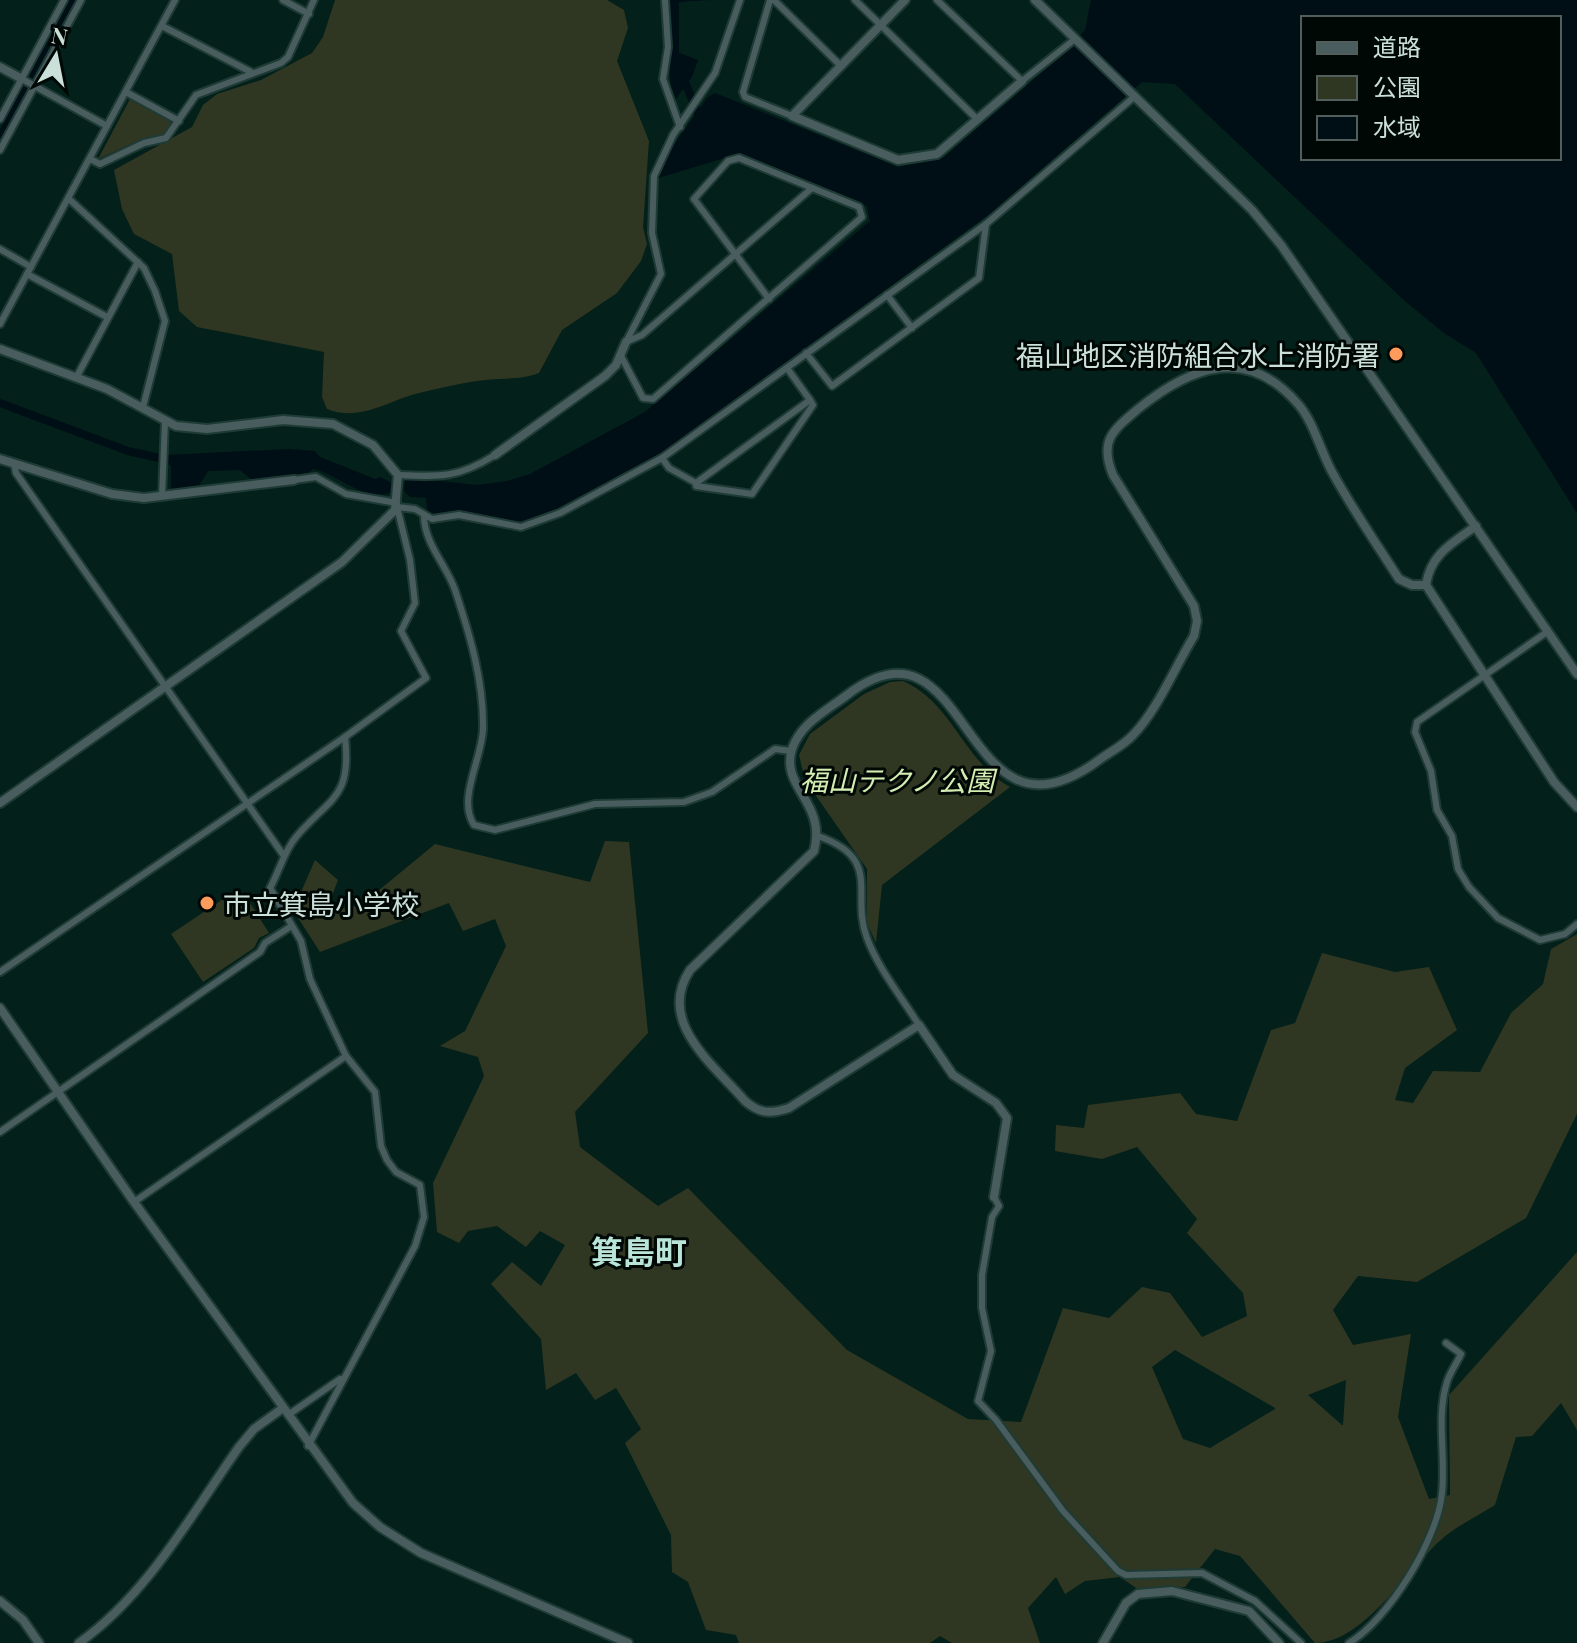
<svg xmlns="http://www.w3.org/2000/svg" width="1577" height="1643" font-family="'Playfair Display','Noto Sans JP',serif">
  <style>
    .green { fill: #2f3722; fill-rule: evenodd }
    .water { fill: #000e16; fill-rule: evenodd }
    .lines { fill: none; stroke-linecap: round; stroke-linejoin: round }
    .canal { stroke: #000e16; stroke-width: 8 }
    .minor-casing { stroke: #1f3b35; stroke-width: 10 }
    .tertiary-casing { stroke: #1f3b35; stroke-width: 12 }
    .minor { stroke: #495d5f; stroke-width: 6 }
    .tertiary { stroke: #495d5f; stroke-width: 8 }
    .poi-dot { fill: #ff9b5b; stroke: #000806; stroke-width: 3 }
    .labels { text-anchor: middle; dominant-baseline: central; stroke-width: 6; stroke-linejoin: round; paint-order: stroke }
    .poi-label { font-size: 28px; fill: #cce0da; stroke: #000806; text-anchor: end }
    .park-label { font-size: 28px; font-style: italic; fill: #d4eeb1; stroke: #000806 }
    .quarter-label { font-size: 32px; font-weight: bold; fill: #b9e4d8; stroke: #000806 }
  </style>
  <rect width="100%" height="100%" fill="#03201a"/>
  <g class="green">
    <path d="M335,0H607L624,10L628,28L617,61L649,141L643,227L647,244L641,261L617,293L562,330L539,373C523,379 513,378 497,379C473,380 446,387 423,392C390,399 360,423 327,409L322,397L324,352L197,327L179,311L172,254L134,234L122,209L114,170L192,127L203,105L217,94L261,80L312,53L323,37Z"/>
    <polygon points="130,99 172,122 165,134 140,140 98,159"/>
    <path d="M903,681C952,702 964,762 1010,787L882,885L876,943L867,923V869L805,780L799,755L810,734L864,694L890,682Z"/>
    <path d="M605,841L629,842L648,1033L575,1112L580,1147L658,1206L688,1188L847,1350L968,1419L1021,1422L1063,1308L1109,1318L1142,1287L1170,1293L1202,1337L1247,1316L1243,1293L1187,1233L1197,1219L1137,1147L1102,1159L1055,1151L1056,1125L1084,1128L1088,1105L1180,1093L1196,1114L1237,1121L1271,1030L1295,1023L1322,953L1395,972L1429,967L1457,1030L1405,1068L1395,1100L1413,1103L1433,1071L1480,1072L1511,1013L1543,984L1551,949L1577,934V1114L1526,1218L1417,1282L1358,1276L1333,1310L1353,1345L1411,1334L1398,1417L1429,1499L1450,1495L1449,1395L1577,1252V1430L1561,1403L1532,1436L1516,1437L1495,1505C1478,1516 1458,1525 1443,1538C1408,1568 1364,1643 1315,1643L1240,1556L1215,1549L1185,1587L1136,1588L1120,1577L1085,1581L1065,1594L1056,1577L1028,1608L1040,1643H952L940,1636L930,1643H739L736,1635L706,1630L688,1582L672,1572L671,1535L625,1443L641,1429L616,1388L595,1400L576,1373L546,1390L541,1339L491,1284L512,1262L541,1286L565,1245L540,1231L526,1247L497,1226L468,1231L459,1243L437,1232L433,1183L484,1076L478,1057L440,1046L465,1031L506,946L495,919L463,931L449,903L320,952L284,896L297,901L315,860L338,880L326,912L361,905L435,844L590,882ZM1175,1350L1275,1408V1409L1210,1448L1183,1439L1152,1367ZM1346,1380L1343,1425H1342L1308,1395Z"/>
    <polygon points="235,891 237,894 243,892 269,933 259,938 254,948 203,982 171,934"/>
  </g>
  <g class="water">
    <path d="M668,0H709L679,2V53L698,60L692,77L675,100C664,69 673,33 668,0Z"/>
    <path d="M1091,0H1577V513L1476,353L1444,333L1406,302L1175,84L1142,82L991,213L656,457L585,498L522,525L455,512L433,517L428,514L426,498L410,497L404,491L405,480L410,478L478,485L507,481L530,474L645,412L870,221L867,206L738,154L658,178L662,161L708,97L715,93L898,167L943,158L1068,50L1085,30ZM1303,18H1559V158H1303Z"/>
    <path d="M289,449L315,451L320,457L375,479L380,477L394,484L393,492C363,503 339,474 313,469L308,473L252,480L240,470L208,471L198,487L171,490V465L166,463L167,455Z"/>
  </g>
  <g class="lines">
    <g class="canal">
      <polyline points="682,75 701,121"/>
      <polyline points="0,138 74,0"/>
      <polyline points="0,403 128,451 177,462"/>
    </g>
    <defs>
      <g id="minor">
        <polyline points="283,0 309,14"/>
        <polyline points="665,0 668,47 663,79 680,127"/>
        <polyline points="770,0 743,92 745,97 792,116"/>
        <polyline points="774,0 840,65"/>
        <polyline points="855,0 977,119"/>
        <polyline points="937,0 1022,81 1075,39"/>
        <polyline points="162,26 251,72"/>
        <polyline points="22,79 107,126"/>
        <polyline points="126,92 179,121"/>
        <polyline points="0,119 64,0"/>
        <polyline points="0,150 81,0"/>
        <polyline points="90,159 100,164 144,143 166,138 196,95 281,63 288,57 314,0"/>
        <polyline points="69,199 144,268 155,291 165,321 143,407"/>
        <polyline points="0,249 31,267"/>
        <polyline points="27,274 107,317"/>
        <polyline points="887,295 912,328"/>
        <polyline points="0,324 175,0"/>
        <polyline points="626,342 661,274 652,233 654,176 673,135 715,73 740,0"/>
        <polyline points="626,342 642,335 812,188"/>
        <polyline points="806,353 832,386 979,278 986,224"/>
        <polyline points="621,356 643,398 653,399 862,217 859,207 739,158 728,161 694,199 769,299"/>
        <polyline points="76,378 138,262"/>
        <polyline points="662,458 669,468 696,483 810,400 787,368"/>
        <polyline points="14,464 16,473 284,856"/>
        <path d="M398,475C441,477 458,478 495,455"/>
        <polyline points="294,480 316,477 346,494 397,503"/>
        <polyline points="696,483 696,486 752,494 813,405 810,400"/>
        <polyline points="162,496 165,421"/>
        <path d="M424,516C424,543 447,566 455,590C470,635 484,682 483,729C482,759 457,799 474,825L495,830L595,804L684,802L712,792L775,749L791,751"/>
        <polyline points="1547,632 1417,722 1415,732 1431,771 1437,810 1452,836 1458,869 1469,887 1498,918 1540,940 1565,934 1577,924"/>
        <path d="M818,836C884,859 850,894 867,938C878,968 902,998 919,1025"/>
        <polyline points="0,972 345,737"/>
        <polyline points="0,1132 260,952 265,943 290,927"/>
        <polyline points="994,1197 999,1206 992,1217 982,1275 982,1308 991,1351 978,1401 996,1420 1063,1511 1118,1571 1126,1575 1202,1573 1255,1601 1301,1643"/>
        <polyline points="134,1202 346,1056"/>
        <polyline points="288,1415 340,1379"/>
        <path d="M308,1446L415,1246L424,1217L420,1185L396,1172L387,1160L381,1146L375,1092L346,1056L310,979L301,941L270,888C279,872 284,851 296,837C330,797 352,799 345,737L426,678L401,631L415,603L410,560L397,507L415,509L432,519L459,515L521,527L560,513L662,458L986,224L1134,97"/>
        <path d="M1349,1643C1388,1620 1438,1539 1442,1493C1446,1457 1436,1416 1447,1382C1450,1372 1457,1363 1461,1354L1446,1343"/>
      </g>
      <g id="tertiary">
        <polyline points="905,0 792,116 898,160 937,154 1022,81"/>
        <polyline points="1035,0 1252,210 1281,245 1577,674"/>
        <polyline points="0,67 22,79"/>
        <polyline points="0,349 107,389 176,426 207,429 283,420 333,424 373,445 398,475 395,510 342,562 0,803"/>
        <polyline points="495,455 605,376 616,365 626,342"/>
        <polyline points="0,459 112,494 144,498 294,480"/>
        <path d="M1476,526C1452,543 1430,555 1426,585L1554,782L1577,807"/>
        <polyline points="0,1008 134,1202 353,1503 380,1527 421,1553 628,1643"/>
        <path d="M994,1197L1007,1118L996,1103L953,1075L919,1025L789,1108C771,1114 760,1114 745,1101C713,1064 656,1022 690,970L814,851C827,802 780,788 792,749C801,723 826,711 847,695C973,599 959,864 1099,760C1110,752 1124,745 1133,735C1157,711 1176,665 1194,636L1197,621L1194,606L1113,475C1099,441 1112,431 1138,409C1190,367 1246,344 1298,404C1313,421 1320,449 1331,470C1351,507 1376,543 1399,579L1412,585H1426"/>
        <polyline points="0,1601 23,1620 39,1643"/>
        <path d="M79,1643C148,1594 191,1515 239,1447L254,1429L283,1408"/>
        <polyline points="1103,1643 1126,1603 1138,1594 1172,1591 1249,1611 1279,1643"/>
      </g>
    </defs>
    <use href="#minor" class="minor-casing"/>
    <use href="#tertiary" class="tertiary-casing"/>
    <use href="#minor" class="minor"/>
    <use href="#tertiary" class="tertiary"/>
  </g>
  <g class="poi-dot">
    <circle cx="1396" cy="354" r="8"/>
    <circle cx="207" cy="903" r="8"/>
  </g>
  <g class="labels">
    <g class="poi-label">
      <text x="1380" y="354">福山地区消防組合水上消防署</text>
      <text x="223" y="903" text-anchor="start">市立箕島小学校</text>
    </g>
    <g class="park-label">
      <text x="897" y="779">福山テクノ公園</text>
    </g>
    <g class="quarter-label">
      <text x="639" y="1250">箕島町</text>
    </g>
  </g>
  <rect x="1301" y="16" width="260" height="144" fill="#000806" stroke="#525e5b" stroke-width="2"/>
  <rect x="1317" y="42" width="40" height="12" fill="#495d5f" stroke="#525e5b" stroke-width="2"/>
  <text x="1373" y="56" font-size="24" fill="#cce0da">道路</text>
  <rect x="1317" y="76" width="40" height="24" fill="#2f3722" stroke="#525e5b" stroke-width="2"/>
  <text x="1373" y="96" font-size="24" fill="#cce0da">公園</text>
  <rect x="1317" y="116" width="40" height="24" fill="#000e16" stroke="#525e5b" stroke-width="2"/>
  <text x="1373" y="136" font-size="24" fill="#cce0da">水域</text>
  <g transform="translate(56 56) rotate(10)" stroke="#000806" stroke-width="6" paint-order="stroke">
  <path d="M0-6L14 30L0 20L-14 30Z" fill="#cce0da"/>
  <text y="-12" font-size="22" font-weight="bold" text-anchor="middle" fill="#cce0da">N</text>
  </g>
</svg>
